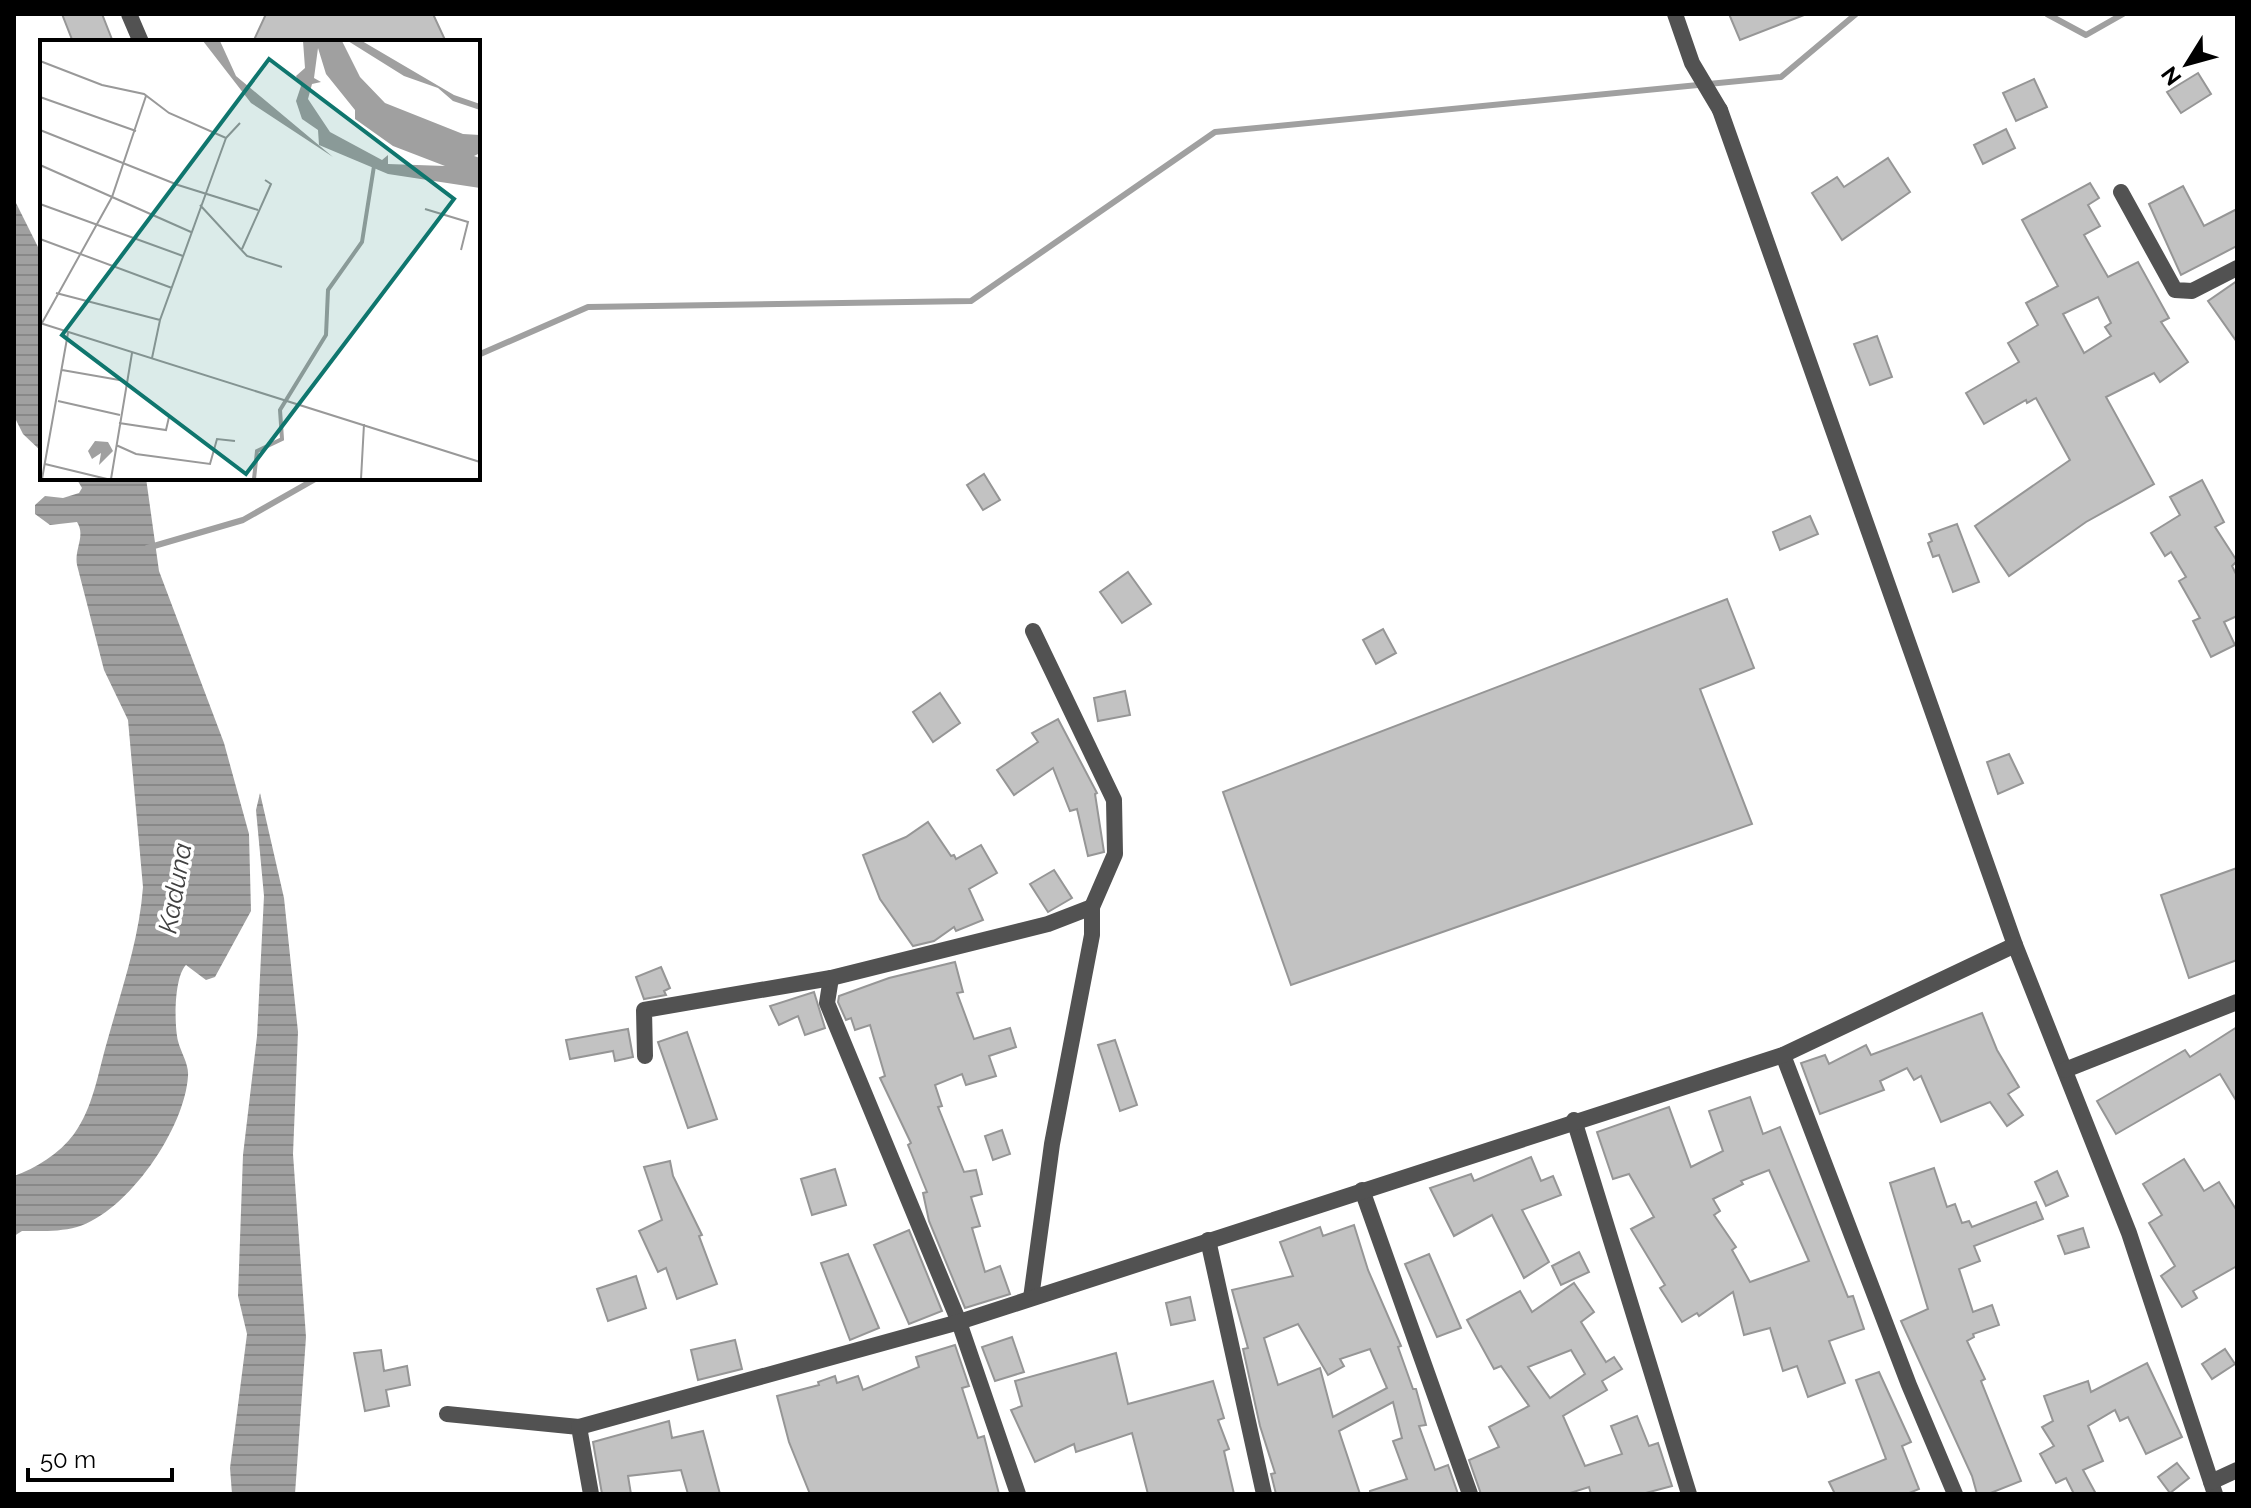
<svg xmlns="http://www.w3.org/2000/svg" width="2251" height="1508" font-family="Raleway,sans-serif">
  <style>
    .water { fill: url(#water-rules) }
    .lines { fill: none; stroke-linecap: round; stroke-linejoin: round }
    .stream { stroke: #a0a0a0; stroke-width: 6 }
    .building { fill: #c2c2c2; stroke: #969696; stroke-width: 2; fill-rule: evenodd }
    .minor { stroke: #525252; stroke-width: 16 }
    .tertiary { stroke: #525252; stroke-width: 16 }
    .labels { text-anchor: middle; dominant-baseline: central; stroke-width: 7; stroke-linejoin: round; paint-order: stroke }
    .water-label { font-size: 26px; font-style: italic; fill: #414141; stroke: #fff }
    .inset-river { fill: none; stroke: #a0a0a0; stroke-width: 4 }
    .inset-road { fill: none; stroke: #999; stroke-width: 2 }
    .view { fill: #0f766e; fill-opacity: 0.15; stroke: #0f766e; stroke-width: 4 }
    .inset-edge { fill: none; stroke: #000; stroke-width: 4 }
  </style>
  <defs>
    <pattern id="water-rules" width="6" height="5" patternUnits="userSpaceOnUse" patternTransform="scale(2)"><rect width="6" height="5" fill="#a0a0a0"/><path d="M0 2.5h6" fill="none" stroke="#888"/></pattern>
  </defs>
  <rect width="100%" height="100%" fill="#fff"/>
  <g class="water">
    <polygon points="14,199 42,255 42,452 23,434 15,418"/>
    <path d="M76,478H146L159,571L224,743L249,834L251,911L215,977L206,980L186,965C174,977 174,1024 178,1041C181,1053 189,1064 188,1076C185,1128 128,1212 77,1227C59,1232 40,1231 22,1231L14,1236V1176C36,1168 59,1154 74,1134C93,1108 98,1073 107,1042C121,991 139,941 143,887L128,720L104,670L77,565C74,549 86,536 77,522L50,525L35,514V505L45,496L63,498L79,493L82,488Z"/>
    <polygon points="260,793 284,898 298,1032 293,1154 306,1337 295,1494 232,1494 230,1468 247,1334 238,1296 243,1155 257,1036 264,896 256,810"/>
  </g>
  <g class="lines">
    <g class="stream">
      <polyline points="2047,14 2086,35 2123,14"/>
      <polyline points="478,355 588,307 971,301 1215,132 1781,77 1856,14"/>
      <polyline points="147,548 243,520 317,478"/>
    </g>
  </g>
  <g class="building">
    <polygon points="62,14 102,14 113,42 73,42"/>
    <polygon points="266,14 433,14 446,42 253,42"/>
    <polygon points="1729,14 1804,14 1804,15 1740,40"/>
    <polygon points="2198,73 2211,94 2181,113 2167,92"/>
    <polygon points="2034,79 2047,107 2016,121 2003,93"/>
    <polygon points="2006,129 2015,148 1983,164 1974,145"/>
    <polygon points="1888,158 1910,192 1842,240 1812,193 1837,177 1844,187"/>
    <path d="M2090,183L2099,198L2088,205L2100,226L2084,235L2108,277L2138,262L2169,318L2161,322L2188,362L2160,382L2154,373L2106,397L2154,484L2086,522L2009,576L1975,526L2070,460L2036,398L2027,403L2026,400L1984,424L1966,393L2019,362L2008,343L2038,325L2026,303L2058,286L2022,220ZM2098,297L2111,323L2105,327L2111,336L2084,353L2063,314Z"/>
    <polygon points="2183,186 2204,226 2237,209 2237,246 2181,275 2149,204"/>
    <polygon points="2237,281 2237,342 2208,301"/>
    <polygon points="1877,336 1892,377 1870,385 1854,344"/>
    <polygon points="984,474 1000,500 983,510 967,485"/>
    <polygon points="2202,480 2224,522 2215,527 2237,561 2232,566 2237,576 2237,616 2224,622 2235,645 2211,657 2193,621 2200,618 2179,581 2186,577 2171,552 2165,556 2151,533 2180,515 2170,497"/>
    <polygon points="1810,516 1818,534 1780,550 1773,532"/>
    <polygon points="1957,524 1979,582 1953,592 1939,555 1933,557 1928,543 1932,541 1929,534"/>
    <polygon points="1128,572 1151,604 1122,623 1100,592"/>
    <polygon points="1727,599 1754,668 1700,689 1752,824 1291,985 1223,792"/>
    <polygon points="1383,629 1396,653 1376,664 1363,640"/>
    <polygon points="1125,691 1130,715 1098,721 1094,698"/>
    <polygon points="940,693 960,723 933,742 913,712"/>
    <polygon points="1058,719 1097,793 1095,794 1104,852 1088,856 1077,809 1070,811 1053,768 1014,795 997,770 1038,742 1032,733"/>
    <polygon points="2009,754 2023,783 1998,794 1987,762"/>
    <polygon points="928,822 951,856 954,855 956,859 981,845 997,873 969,889 983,920 956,931 954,927 934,941 913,946 880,899 863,855 906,837"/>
    <polygon points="2237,868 2237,960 2189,978 2161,895"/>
    <polygon points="1054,870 1072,898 1048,912 1030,884"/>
    <polygon points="955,962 963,992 957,993 974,1039 1010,1028 1016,1047 989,1056 996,1076 966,1085 962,1074 935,1085 942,1106 938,1107 964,1172 976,1170 982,1194 971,1197 980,1226 972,1228 985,1272 1000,1266 1010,1294 965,1308 929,1221 923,1193 927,1192 908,1145 911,1143 880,1078 885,1076 870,1025 855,1030 851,1018 846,1020 838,1002 839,996 889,978"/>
    <polygon points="661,967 670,988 664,991 666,995 644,999 636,977"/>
    <polygon points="814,992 825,1028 805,1035 798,1016 779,1025 770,1006"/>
    <polygon points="1982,1013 1997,1050 2019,1087 2008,1094 2023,1115 2007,1126 1990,1102 1941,1122 1921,1076 1914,1080 1907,1068 1880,1081 1884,1090 1820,1114 1801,1063 1825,1055 1829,1064 1866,1045 1871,1055"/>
    <polygon points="2237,1027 2237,1102 2220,1074 2116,1134 2097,1101 2185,1050 2190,1057"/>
    <polygon points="628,1029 633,1057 615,1061 613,1051 570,1059 566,1040"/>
    <polygon points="687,1032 717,1119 688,1128 658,1042"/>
    <polygon points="1115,1040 1137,1105 1120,1111 1098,1045"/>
    <path d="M1750,1097L1763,1134L1780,1127L1848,1297L1853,1296L1864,1329L1829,1341L1845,1383L1808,1397L1797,1366L1783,1371L1770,1328L1744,1335L1733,1292L1699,1316L1697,1313L1682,1322L1660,1288L1665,1285L1631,1229L1654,1217L1629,1174L1613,1179L1597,1132L1669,1107L1691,1167L1723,1151L1709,1111ZM1769,1170L1809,1261L1750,1282L1732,1250L1736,1247L1714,1215L1720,1211L1713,1199L1743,1184L1741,1181Z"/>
    <polygon points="1002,1130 1010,1154 993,1160 985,1136"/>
    <polygon points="1531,1157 1541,1181 1553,1176 1561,1195 1522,1210 1549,1262 1524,1278 1492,1215 1454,1236 1430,1188 1471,1174 1474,1181"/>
    <polygon points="2184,1159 2204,1191 2219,1182 2237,1211 2237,1266 2193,1291 2197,1298 2182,1307 2161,1276 2175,1266 2149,1223 2162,1215 2143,1184"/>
    <polygon points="670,1161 673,1176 702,1235 699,1236 717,1284 677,1299 666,1268 658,1272 639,1231 662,1220 644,1167"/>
    <polygon points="1934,1168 1947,1207 1955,1204 1962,1223 1969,1221 1972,1227 2036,1202 2043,1219 1974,1246 1980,1261 1959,1269 1973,1312 1992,1305 1999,1325 1973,1334 1974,1337 1967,1341 1985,1379 1981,1381 2021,1481 1988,1494 1977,1494 1972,1476 1901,1321 1928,1309 1890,1183"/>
    <polygon points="835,1169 846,1205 812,1215 801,1179"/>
    <polygon points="2057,1171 2068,1196 2046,1206 2035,1182"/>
    <path d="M1354,1225L1368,1270L1401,1346L1398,1347L1413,1389H1416L1426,1425L1419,1426L1435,1470L1448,1465L1458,1494H1370V1491L1407,1479L1393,1441L1402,1438L1393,1402L1339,1431L1360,1494H1276L1271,1474L1275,1473L1260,1426L1243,1349L1248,1348L1232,1290L1293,1276L1280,1242L1320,1227L1323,1236ZM1298,1324L1328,1375L1344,1366L1340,1359L1370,1349L1387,1388L1333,1417L1320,1368L1278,1385L1264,1338Z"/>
    <polygon points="2083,1228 2089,1247 2065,1254 2058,1236"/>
    <polygon points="909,1230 942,1311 909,1324 874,1245"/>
    <polygon points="1579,1252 1589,1272 1561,1285 1552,1266"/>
    <polygon points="848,1254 879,1328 850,1340 821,1263"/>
    <polygon points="1429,1254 1461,1328 1437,1337 1405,1264"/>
    <polygon points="636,1276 646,1308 608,1321 597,1289"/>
    <path d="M1574,1283L1594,1312L1581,1322L1606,1362L1614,1357L1622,1369L1602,1381L1607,1390L1563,1416L1585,1466L1622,1454L1611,1426L1637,1416L1649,1446L1658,1443L1672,1486L1642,1494H1591L1589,1487L1567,1494H1481L1469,1460L1499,1447L1489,1427L1529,1406L1501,1366L1494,1369L1467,1320L1520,1291L1532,1312ZM1571,1350L1585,1374L1550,1398L1528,1367Z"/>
    <polygon points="1190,1297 1195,1320 1171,1325 1166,1303"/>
    <polygon points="1012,1337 1024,1372 995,1381 982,1347"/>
    <polygon points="735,1340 742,1369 698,1380 691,1350"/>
    <polygon points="955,1345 969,1386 962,1388 978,1438 984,1436 999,1494 810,1494 789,1442 777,1396 819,1385 818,1382 835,1376 837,1383 858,1376 863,1390 919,1367 916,1357"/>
    <polygon points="2225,1349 2235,1364 2212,1379 2202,1364"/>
    <polygon points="381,1350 384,1371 407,1366 410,1385 386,1390 389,1406 365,1411 354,1353"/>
    <polygon points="1116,1353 1128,1404 1213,1381 1224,1418 1218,1420 1229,1449 1224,1451 1234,1494 1148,1494 1132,1433 1076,1452 1074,1444 1035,1462 1011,1410 1022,1406 1015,1381"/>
    <polygon points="2147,1363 2182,1437 2146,1454 2128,1417 2120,1421 2115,1410 2088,1426 2103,1461 2083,1470 2096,1494 2074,1494 2066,1478 2056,1483 2040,1454 2054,1446 2042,1427 2053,1421 2044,1396 2088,1381 2091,1392"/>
    <polygon points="1879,1372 1911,1442 1902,1446 1919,1489 1907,1494 1835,1494 1829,1482 1886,1459 1856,1380"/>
    <polygon points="669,1421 672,1438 703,1431 720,1494 688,1494 681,1470 628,1476 631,1494 602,1494 593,1442"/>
    <polygon points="2177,1463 2189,1478 2170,1493 2158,1477"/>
  </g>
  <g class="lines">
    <g class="minor">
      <polyline points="129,14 141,42"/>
      <polyline points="1720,110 2015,945 2129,1233 2215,1494"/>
      <polyline points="2121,192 2175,290 2192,291 2237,268"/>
      <polyline points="831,978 827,1003 959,1322 1018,1494"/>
      <polyline points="1783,1055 1909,1385 1955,1494"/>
      <polyline points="645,1056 644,1010 831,978 1048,924 1092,907"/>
      <polyline points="2065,1070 2237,1002"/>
      <polyline points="1574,1120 1689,1494"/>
      <polyline points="1362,1190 1470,1494"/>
      <polyline points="1208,1240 1264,1494"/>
      <polyline points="1031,1298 1052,1144 1092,935 1092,907 1115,854 1114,800 1033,631"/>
      <polyline points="447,1414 579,1427 591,1494"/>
      <polyline points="579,1427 959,1322 1783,1055 2015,945"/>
      <polyline points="2211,1482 2237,1470"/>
    </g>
    <polyline class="tertiary" points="1675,14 1692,63 1720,110"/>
  </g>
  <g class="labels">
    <g class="water-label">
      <text transform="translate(175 888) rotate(-80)">Kaduna</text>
    </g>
  </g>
  <g transform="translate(40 40)">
    <rect width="440" height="440" fill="#fff"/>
    <path d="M163,1H180L196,36L293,117L211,63ZM263,1H302L320,37L345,63L423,94L440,95V113L434,116L440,118V148L348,134L279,105L278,90L262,79L256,61L261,46L256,36L265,28ZM278,8L286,34L315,70V79L353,106L405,126L348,124V115L342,120L290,92L268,59L272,44L281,42L274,38ZM308,1H322L414,55L440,64V70L413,61L398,48L364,36ZM55,401L68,402L73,411L59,425L61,413L52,419L48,411Z" fill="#a0a0a0" fill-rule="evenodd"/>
    <path class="inset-river" d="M214,439L217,411L242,399L240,370L286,295L288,250L322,202L334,126"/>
    <path class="inset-road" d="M0,21L62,45L104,54L129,73L186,98L200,83M0,57L96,91M0,90L138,145L218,170M0,125L151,192M0,164L143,216M160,165L207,216L242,227M385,169L428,182L421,210M0,199L132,248M202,209L231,144L225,140M16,253L120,280M0,283L440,422M2,283L72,157L106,56M112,318L120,280L186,98M22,330L85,341M18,361L80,375M79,383L126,390L129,377M76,405L96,414L170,424L177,399L195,401M5,424L67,439M2,439L28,293M71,439L92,313M321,439L324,384"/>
    <path class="view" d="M229,19L414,159L206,434L22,295Z"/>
    <rect width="440" height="440" class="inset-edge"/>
  </g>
  <rect width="2251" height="1508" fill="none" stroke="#000000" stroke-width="32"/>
  <g transform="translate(2187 64) rotate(233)" stroke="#ffffff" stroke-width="6" paint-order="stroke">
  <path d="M0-6L14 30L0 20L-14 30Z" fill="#000000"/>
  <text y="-12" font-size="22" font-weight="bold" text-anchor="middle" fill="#000000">N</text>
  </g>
  <path d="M28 1468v12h144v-12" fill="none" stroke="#000000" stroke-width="4"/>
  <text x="40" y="1468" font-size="24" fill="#000000" stroke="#ffffff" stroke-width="6" paint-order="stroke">50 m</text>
</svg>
